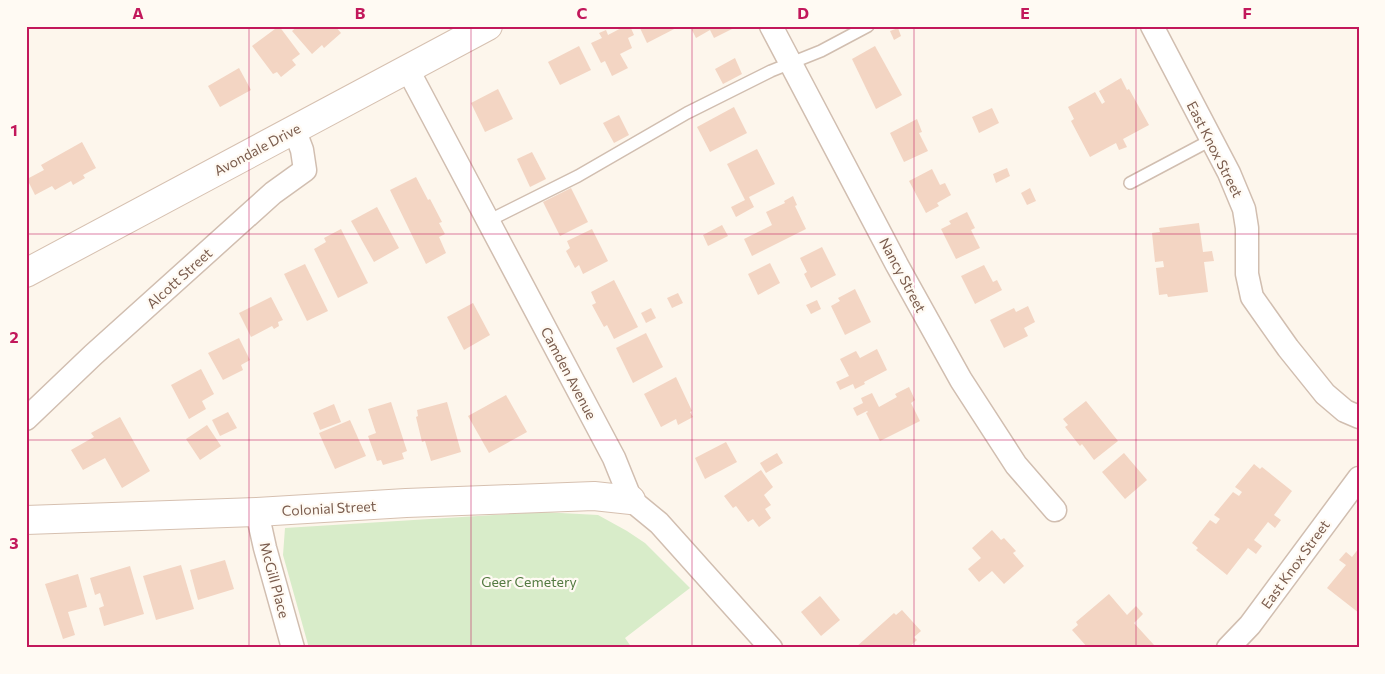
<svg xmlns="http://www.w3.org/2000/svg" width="1385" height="674" font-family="Commissioner,sans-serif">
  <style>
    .green { fill: #d8ecc9 }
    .building { fill: #f3d5c3 }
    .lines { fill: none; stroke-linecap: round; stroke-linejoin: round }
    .lane-casing { stroke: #d1beb0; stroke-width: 14 }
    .street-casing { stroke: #d1beb0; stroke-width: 25 }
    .secondary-casing { stroke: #d6c0b0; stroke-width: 30 }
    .lane { stroke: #fff; stroke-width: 11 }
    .street { stroke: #fff; stroke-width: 22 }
    .secondary { stroke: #fff; stroke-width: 28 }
    .grid { fill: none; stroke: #c2185b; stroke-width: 1; stroke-opacity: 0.55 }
    .labels { text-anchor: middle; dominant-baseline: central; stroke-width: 4.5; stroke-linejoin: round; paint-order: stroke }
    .street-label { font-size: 14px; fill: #7a5c4d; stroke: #fffaf3 }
    .park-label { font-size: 14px; fill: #537a41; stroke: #fffaf3 }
    .neatline { fill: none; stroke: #c2185b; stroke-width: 2 }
    .grid-label { font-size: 16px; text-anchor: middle; font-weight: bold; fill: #c2185b }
  </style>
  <rect width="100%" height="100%" fill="#fdf6ec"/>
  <polygon class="green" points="542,512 598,515 627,531 645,543 690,588 625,638 632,648 309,648 283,555 285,528"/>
  <g class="building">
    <polygon points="279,26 300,54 292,60 296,65 281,77 277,72 273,74 252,46"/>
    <polygon points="298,26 335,26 341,33 324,48 322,45 312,54 292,31"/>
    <polygon points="625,26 630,26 634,35 628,38 632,48 620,54 628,68 612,76 605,61 601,63 591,43 602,38 599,33 606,30 608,35"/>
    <polygon points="639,26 680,26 647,43"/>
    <polygon points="690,26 731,26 732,29 714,38 710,30 696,38"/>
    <polygon points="898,28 901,36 894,40 890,31"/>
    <polygon points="579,46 591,70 560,85 548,62"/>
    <polygon points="875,46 902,95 876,109 852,59"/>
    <polygon points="735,58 742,74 723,84 715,69"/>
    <polygon points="239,68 251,90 220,107 208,86"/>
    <polygon points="1121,78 1127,90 1129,89 1149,125 1123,139 1127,147 1119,150 1116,143 1090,157 1071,121 1074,119 1068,107 1095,92 1102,104 1105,102 1099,91"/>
    <polygon points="498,89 513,119 485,132 471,103"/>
    <polygon points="734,107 747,133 710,152 697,127"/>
    <polygon points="992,108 999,123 979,133 972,117"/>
    <polygon points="619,115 629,135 614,143 603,123"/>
    <polygon points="917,119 922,132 919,133 928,151 904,162 890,133"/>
    <polygon points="82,142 96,168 83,175 85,178 73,185 71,181 55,190 52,186 35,195 27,179 44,170 41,165"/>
    <polygon points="757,149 775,184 749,197 754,207 736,217 731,207 745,200 727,164"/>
    <polygon points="532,152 546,179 530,187 517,159"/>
    <polygon points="1007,168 1010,176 996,183 993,174"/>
    <polygon points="932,169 940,185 945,183 951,195 937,203 939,206 926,213 909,181"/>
    <polygon points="416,177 428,200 430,199 442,222 439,223 445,234 439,237 446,253 426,264 390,190"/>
    <polygon points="571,188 588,222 560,236 543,202"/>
    <polygon points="1030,188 1036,201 1027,205 1021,193"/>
    <polygon points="793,196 797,205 795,206 806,229 752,256 744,239 772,225 766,212 785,203 784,201"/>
    <polygon points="377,207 399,248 374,262 351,221"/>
    <polygon points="967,212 975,228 971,230 980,248 956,259 941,229 951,224 949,221"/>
    <polygon points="1199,223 1203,252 1212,251 1214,261 1204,262 1208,292 1168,297 1167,294 1159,295 1156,268 1164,267 1163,261 1155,262 1152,233 1160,232 1159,228"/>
    <polygon points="722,225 728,236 708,246 703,235"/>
    <polygon points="341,229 368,283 338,298 314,249 326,242 324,238"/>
    <polygon points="592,229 608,261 583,274 579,265 575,268 566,251 570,248 567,241"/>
    <polygon points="822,247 836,275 811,288 804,274 807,272 800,258"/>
    <polygon points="770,263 780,283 758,295 748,274"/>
    <polygon points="305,264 328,311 307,321 284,274"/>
    <polygon points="984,265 993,282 997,280 1002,290 975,304 961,276"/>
    <polygon points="614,280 638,327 614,339 607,325 604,327 592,305 596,303 591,292"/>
    <polygon points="855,289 871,322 845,335 831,306 840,301 838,298"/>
    <polygon points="678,293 683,303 672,308 667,298"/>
    <polygon points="271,297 283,320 278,322 279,326 274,329 272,326 251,337 239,313"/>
    <polygon points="817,300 821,309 811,314 806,305"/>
    <polygon points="473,303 490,335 464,350 447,317"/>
    <polygon points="1028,306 1035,322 1024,328 1028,336 1004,348 990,320 1014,308 1016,312"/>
    <polygon points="651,308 656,318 646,323 641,313"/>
    <polygon points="646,333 663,367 633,383 616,348"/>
    <polygon points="239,338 250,360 241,365 243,370 223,380 208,353"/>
    <polygon points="877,349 887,370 864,382 865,384 855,389 853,384 840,390 836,382 849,376 840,359 856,351 860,358"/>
    <polygon points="201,369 214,394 202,401 206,409 189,419 171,385"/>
    <polygon points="676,377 692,411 690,412 693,417 678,425 676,419 661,427 644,394"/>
    <polygon points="909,387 915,400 911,403 920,421 880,441 866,413 868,412 867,411 857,416 853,408 863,403 861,398 872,393 879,407 897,397 895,394"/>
    <polygon points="506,395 527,432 489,453 468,416"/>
    <polygon points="1086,401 1118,441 1094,460 1082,444 1080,446 1065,427 1068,425 1063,419"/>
    <polygon points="391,402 407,451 402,453 404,459 383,465 381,460 377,461 368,436 376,433 368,409"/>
    <polygon points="447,402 461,452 431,461 425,441 422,442 416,417 418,416 417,410"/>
    <polygon points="334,404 341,422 320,430 313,413"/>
    <polygon points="228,412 237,428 220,436 212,420"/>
    <polygon points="120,417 150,471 122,488 105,458 83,470 71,450 94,437 91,433"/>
    <polygon points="350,420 366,456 335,469 319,433"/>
    <polygon points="207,425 221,446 200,460 186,439"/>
    <polygon points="726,442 737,462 705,479 695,458"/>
    <polygon points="777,453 783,463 766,473 760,463"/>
    <polygon points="1124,453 1147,480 1125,499 1102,472"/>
    <polygon points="1254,464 1260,469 1262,467 1292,491 1274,515 1281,520 1275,528 1268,522 1254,540 1262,546 1256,554 1248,548 1227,575 1196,550 1198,548 1192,543 1210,520 1216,524 1220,519 1214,515 1233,492 1239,496 1242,492 1235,487"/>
    <polygon points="761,470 773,487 764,495 771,505 765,509 771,518 759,527 753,519 748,522 736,506 733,508 724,496"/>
    <polygon points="992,530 1001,540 1004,538 1016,551 1013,553 1024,566 1004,584 992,571 979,582 968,569 981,558 972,548"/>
    <polygon points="1359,548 1359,613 1327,588 1346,565 1339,560 1346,552 1352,557"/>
    <polygon points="225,560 234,589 198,600 190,570"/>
    <polygon points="181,565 194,609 156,620 143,576"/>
    <polygon points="130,566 144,614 104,626 99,608 104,606 100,593 95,595 90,578"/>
    <polygon points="78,574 87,607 68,612 75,635 63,639 45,584"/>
    <polygon points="1109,594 1127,615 1136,606 1143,614 1134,623 1154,645 1151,648 1098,648 1096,646 1094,648 1088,648 1072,630 1078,625 1076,622"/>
    <polygon points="820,596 840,620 821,636 801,612"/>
    <polygon points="902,610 921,631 914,637 917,640 908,648 855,648 894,613 896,615"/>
  </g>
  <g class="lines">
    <defs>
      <g id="lane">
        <polyline points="1130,183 1211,140"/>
        <polyline points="488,221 578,176 687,113 771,71 821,51 868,26"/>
      </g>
      <g id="street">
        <polyline points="771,26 897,265 961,380 1016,465 1055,510"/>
        <polyline points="1152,26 1229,173 1244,209 1247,228 1247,274 1252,297 1288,348 1325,394 1345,411 1359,417"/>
        <polyline points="407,68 614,458 631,500 659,523 771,648"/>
        <polyline points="26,419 93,355 273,193 305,170 302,150 294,129"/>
        <polyline points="257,512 265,548 293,648"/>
        <polyline points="1228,648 1250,625 1359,478"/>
      </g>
      <g id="secondary">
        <polyline points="26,273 488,26"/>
        <polyline points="26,520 257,512 406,503 594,496 631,500"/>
      </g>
    </defs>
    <use href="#lane" class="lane-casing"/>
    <use href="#street" class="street-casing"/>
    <use href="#secondary" class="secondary-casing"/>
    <use href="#lane" class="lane"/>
    <use href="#street" class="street"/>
    <use href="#secondary" class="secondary"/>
  </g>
  <path class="grid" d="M249,26V648M471,26V648M692,26V648M914,26V648M1136,26V648M26,234H1359M26,440H1359"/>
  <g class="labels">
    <g class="street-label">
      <text transform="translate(257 149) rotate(-28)">Avondale Drive</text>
      <text transform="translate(1215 149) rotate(63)">East Knox Street</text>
      <text transform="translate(903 275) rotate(62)">Nancy Street</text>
      <text transform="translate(179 278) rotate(-42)">Alcott Street</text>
      <text transform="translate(569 373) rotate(62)">Camden Avenue</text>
      <text transform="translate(329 508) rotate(-3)">Colonial Street</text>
      <text transform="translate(1295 564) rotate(-54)">East Knox Street</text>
      <text transform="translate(275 580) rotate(75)">McGill Place</text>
    </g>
    <g class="park-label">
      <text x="529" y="581">Geer Cemetery</text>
    </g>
  </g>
  <rect width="1385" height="674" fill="none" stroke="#fffaf3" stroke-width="55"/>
  <rect x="28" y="28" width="1330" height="618" class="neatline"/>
  <g class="grid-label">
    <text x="138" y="19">A</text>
    <text x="360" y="19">B</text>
    <text x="582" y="19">C</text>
    <text x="803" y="19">D</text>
    <text x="1025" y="19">E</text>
    <text x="1247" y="19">F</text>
    <text x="14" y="136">1</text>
    <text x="14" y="343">2</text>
    <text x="14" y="549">3</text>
  </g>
</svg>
